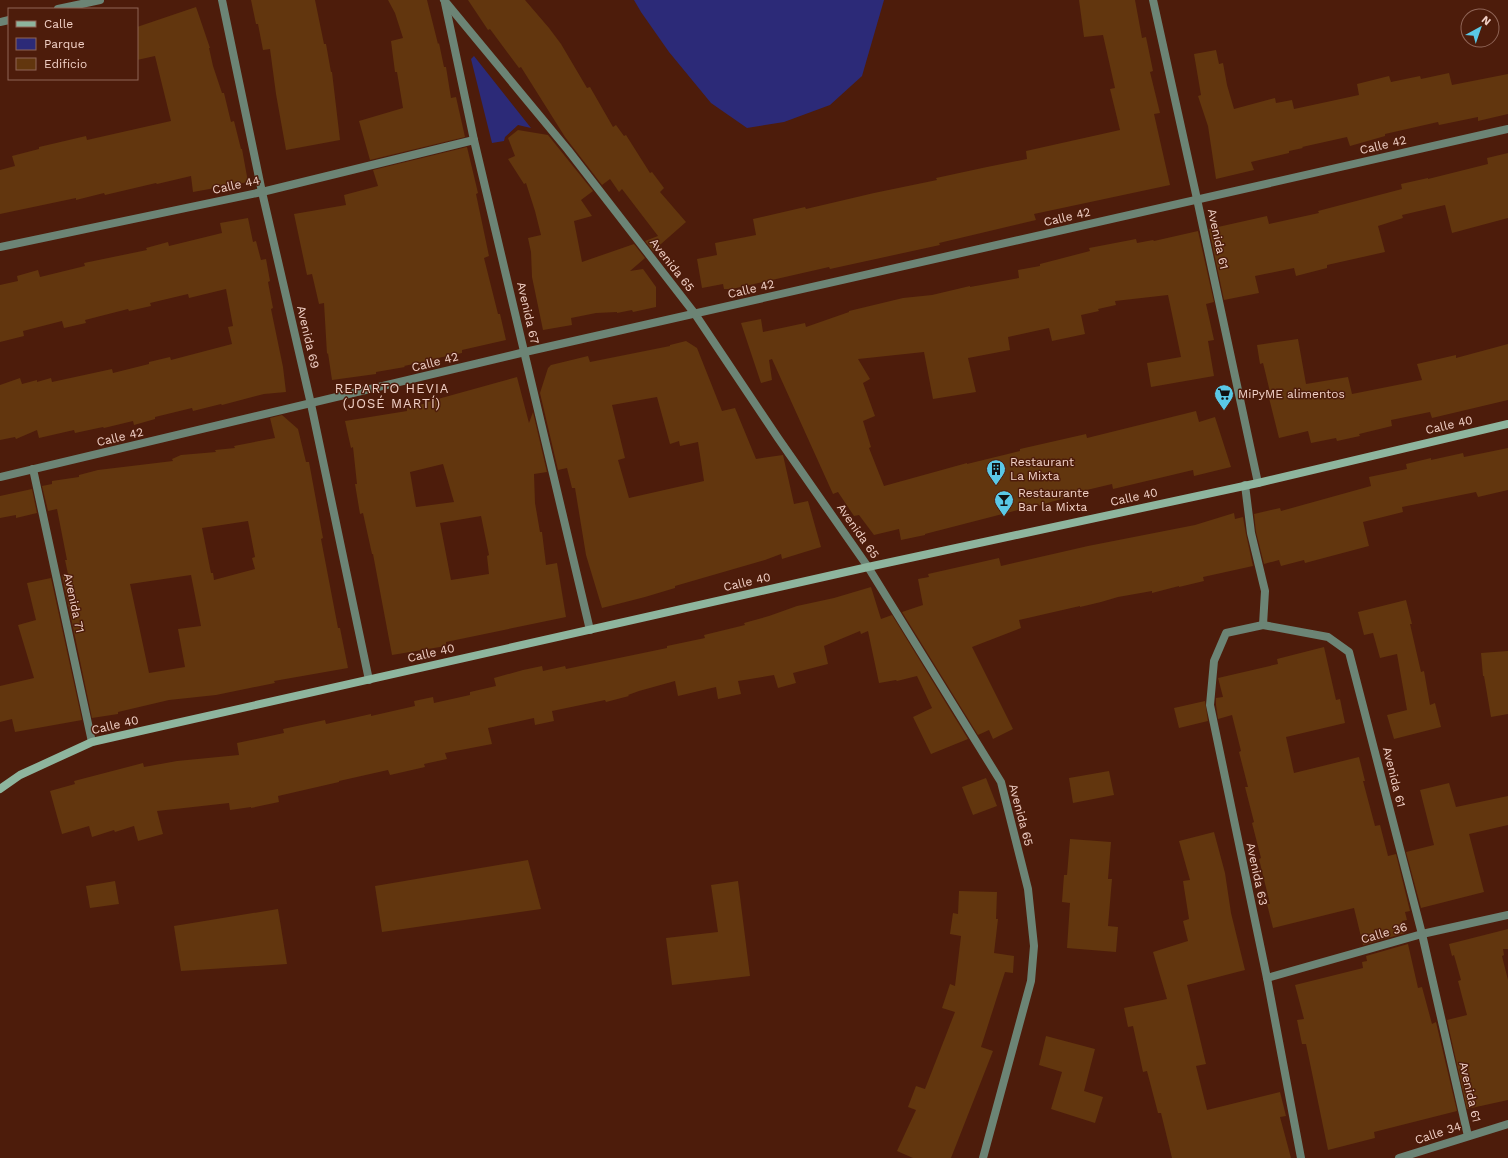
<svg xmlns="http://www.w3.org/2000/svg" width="1508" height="1158" font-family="'Work Sans',sans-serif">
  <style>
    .green { fill: #2c2a78 }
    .building { fill: #62360e; fill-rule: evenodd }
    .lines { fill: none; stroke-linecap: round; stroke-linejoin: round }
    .street { stroke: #6c8475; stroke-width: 8 }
    .secondary { stroke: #8eb59e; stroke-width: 8 }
    .labels { text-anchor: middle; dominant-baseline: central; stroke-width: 3; stroke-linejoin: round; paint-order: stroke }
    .street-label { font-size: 12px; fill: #f1d0c6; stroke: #4d1c0b }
    .poi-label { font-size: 12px; fill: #f1d0c6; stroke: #4d1c0b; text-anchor: start }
    .neighbourhood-label { font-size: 13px; letter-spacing: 1px; fill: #f1d0c6; stroke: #4d1c0b }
  </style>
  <rect width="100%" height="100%" fill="#4d1c0b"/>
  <g class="green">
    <polygon points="634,0 884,0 862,76 830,105 784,122 747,128 711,103 669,52 641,12"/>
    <polygon points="474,56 531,128 518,125 505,137 504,141 492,143 471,59"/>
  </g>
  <g class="building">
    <polygon points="251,0 315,0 324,44 326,44 331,72 332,72 340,140 286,150 276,94 270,49 263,50 258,24 256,24"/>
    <polygon points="388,0 427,0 438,44 439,43 444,67 446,67 451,98 456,97 465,137 370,160 359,121 403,108 397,72 395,72 391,41 403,38 395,13"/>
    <polygon points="468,0 525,0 549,28 561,44 587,88 590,87 613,127 616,125 624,136 626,135 650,173 652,172 664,188 660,192 686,222 653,251 645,241 658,236 622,189 619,192 610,179 602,185 565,137 521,67 519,68 490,29 488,30"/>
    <polygon points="1079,0 1135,0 1142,38 1146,37 1153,71 1150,72 1160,113 1154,114 1170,185 1034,214 1036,220 939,243 940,245 830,269 829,267 732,289 724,289 723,284 702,288 697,259 717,255 715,243 756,235 753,219 805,207 806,209 874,193 937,180 936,178 987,167 1027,159 1026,151 1120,130 1110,89 1115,88 1103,35 1084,37"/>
    <polygon points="196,7 210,48 209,48 213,66 222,93 224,93 231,122 234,121 241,149 242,149 248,182 193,192 191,176 157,184 156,183 105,195 104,193 76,200 76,198 0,214 0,170 15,166 12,156 39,149 39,147 86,136 87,140 171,121 155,56 137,60 137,27"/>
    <polygon points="1216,50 1219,64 1223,63 1227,85 1234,109 1275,98 1276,103 1292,100 1294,109 1359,95 1357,84 1389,76 1391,82 1420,76 1421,79 1449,73 1452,85 1508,74 1508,114 1478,121 1478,117 1439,125 1438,122 1385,134 1385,136 1350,146 1347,137 1302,147 1303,148 1289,151 1289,153 1251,162 1254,170 1216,179 1208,126 1198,96 1201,95 1194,54"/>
    <polygon points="518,130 548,135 593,191 581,200 592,216 574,221 582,262 634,244 645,258 630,271 643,269 656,287 656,307 633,312 632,310 617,313 617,312 596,313 571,318 572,325 543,330 532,277 531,252 528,238 541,235 535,211 526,183 524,184 508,159 515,156 508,138"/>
    <polygon points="467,147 478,193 476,194 489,256 484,258 498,314 500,314 506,340 462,350 462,353 428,360 428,361 404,366 405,367 376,372 376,374 332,380 328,353 327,354 324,303 319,304 312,274 307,275 294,214 346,205 344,195 378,186 373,170"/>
    <polygon points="1508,153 1508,218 1452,233 1445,205 1402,215 1403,218 1378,226 1385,252 1327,265 1327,268 1296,276 1294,268 1255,276 1259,293 1224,300 1209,229 1267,216 1269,224 1319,213 1318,211 1402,189 1401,184 1428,178 1428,179 1488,164 1487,158"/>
    <polygon points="248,218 253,242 256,241 261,260 266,259 270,281 268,282 273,308 271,309 283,367 286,392 264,394 222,405 221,404 193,411 192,408 155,417 155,419 134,425 133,421 104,428 103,427 75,433 74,430 39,438 37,430 16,439 15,437 0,440 0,385 20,378 22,384 37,380 37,382 51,378 52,382 112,369 113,373 149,364 149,362 170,357 171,360 232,344 228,327 233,326 226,289 189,298 188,294 150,303 151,306 129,311 128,309 85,320 86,323 64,328 62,321 23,331 24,336 0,342 0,285 18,281 17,276 38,270 40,277 85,266 84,263 147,250 146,248 168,242 169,246 222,233 220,223"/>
    <polygon points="1198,231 1214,302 1206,304 1214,340 1208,341 1214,376 1151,387 1147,363 1181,357 1168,295 1115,301 1116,305 1098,309 1099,311 1081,315 1085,334 1052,341 1049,328 1008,337 1010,350 968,358 976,392 933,399 924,352 858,359 870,379 863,383 875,416 863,421 871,447 869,448 884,486 967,463 967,464 1020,451 1020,449 1086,434 1087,438 1196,411 1199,422 1215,417 1231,467 1194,476 1193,470 1113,489 1112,484 1074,493 1075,495 1037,506 1018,510 925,534 925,535 901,540 899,529 874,535 859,515 854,516 838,492 833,494 772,359 769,360 772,380 761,383 741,323 761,319 763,332 805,323 806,327 849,312 849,311 903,298 932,295 970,286 970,287 1019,278 1018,270 1040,266 1040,264 1090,251 1089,248 1136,239 1137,243 1153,240 1154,241"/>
    <polygon points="1298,339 1306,384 1348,377 1352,394 1422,380 1417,364 1456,355 1456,358 1508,344 1508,400 1432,418 1430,412 1391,420 1392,426 1359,434 1360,436 1337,441 1336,438 1311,443 1308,431 1279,438 1269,398 1270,398 1270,392 1264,367 1263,363 1260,364 1257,345"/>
    <path d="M686,341L697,348L722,411L735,408L756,459L783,455L794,504L808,501L821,547L782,559L781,554L765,560L675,586V588L645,597L602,608L586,555L575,488H572L567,468L558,470L540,393L548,368L551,365L588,356L590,362L670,346V345ZM657,397L670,444L679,441L680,446L698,442L704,481L629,498L618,460L625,458L612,405Z"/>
    <path d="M517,377L529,423L533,412L547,472L534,474L535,503L540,532H542L546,565L557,563L566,617L446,642V646L392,655L373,554H372L363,513L360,514L355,484H357L353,447L351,448L345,421L407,411V408L427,403V402ZM443,464L454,502L416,507L410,472ZM481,516L489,555L487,556L489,574L451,580L440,523Z"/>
    <path d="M282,415L298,429L306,462H309L323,538L321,539L338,628H340L348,668L274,681L275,683L216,695L169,700L118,712V714L92,718L62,575L68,574L65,560H67L57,509L48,511L42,486L52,484V481L79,477V475L98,470L173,461L172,459L181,455L216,452L215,450L235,448L234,446L275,438L270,418ZM248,521L255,557L252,558L255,569L214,580L213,573H211L202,528ZM191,575L201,626L178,629L185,667L149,673L130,584Z"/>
    <polygon points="1508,448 1508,490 1478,497 1476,492 1402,507 1403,512 1363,522 1369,546 1305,563 1304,560 1281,566 1279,560 1264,564 1256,532 1254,514 1280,508 1281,511 1371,486 1369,477 1407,469 1406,464 1431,458 1431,460 1463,453 1464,457"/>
    <polygon points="32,489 37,513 16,518 16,515 0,518 0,496"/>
    <polygon points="1234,513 1235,519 1243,517 1246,534 1253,566 1203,577 1204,581 1179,587 1179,586 1152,593 1152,591 1118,597 1101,602 1080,607 1080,606 1019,620 1021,628 972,647 1013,729 993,739 989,730 978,735 902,612 923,605 918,579 929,577 928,574 999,558 1001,566 1088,546 1195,525"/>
    <polygon points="51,578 82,720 15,732 12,719 0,722 0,686 34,678 18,625 36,620 27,583"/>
    <polygon points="871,587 881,619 892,615 968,739 931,754 913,717 932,708 917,676 897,681 896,680 879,683 868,631 861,634 860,631 824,646 828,664 793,673 796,683 778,688 774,675 738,681 741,694 718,699 716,687 678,696 675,681 639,691 628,695 629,696 606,702 605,700 552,711 554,721 535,725 534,718 488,728 492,744 445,753 447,759 424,764 425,767 390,775 388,770 339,781 339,782 278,796 279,802 251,808 251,807 230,810 229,803 157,811 163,834 138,841 134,826 115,832 114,830 92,837 89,826 62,834 50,791 75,784 74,781 143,763 144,767 177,761 239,755 237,743 284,733 283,729 325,720 326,724 371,714 371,716 415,706 414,701 433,697 434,703 470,695 470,692 496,686 494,678 523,670 542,666 543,671 565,666 566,669 667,648 667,646 705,638 704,635 745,625 744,623 769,616 797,606 834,598"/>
    <polygon points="1406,600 1412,624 1410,624 1421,672 1424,671 1430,705 1435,703 1441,727 1394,739 1387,715 1407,710 1397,654 1380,658 1373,633 1364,635 1358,612"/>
    <polygon points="1324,647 1336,700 1340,699 1345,723 1286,737 1294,773 1359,757 1365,781 1363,781 1375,826 1380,825 1388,856 1396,854 1410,911 1405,912 1407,920 1402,921 1405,933 1363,945 1354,908 1273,928 1267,904 1270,904 1259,859 1261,858 1252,823 1254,822 1245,787 1248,787 1239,752 1241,751 1232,715 1218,719 1216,705 1216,698 1223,697 1218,678 1278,664 1277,659"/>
    <polygon points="1508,651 1508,714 1491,717 1484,676 1483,676 1481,653"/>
    <polygon points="1205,701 1208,721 1179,728 1174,708"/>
    <polygon points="1109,771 1114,795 1073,803 1069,778"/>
    <polygon points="986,778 997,806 973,815 962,787"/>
    <polygon points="1449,783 1456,807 1508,796 1508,825 1469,834 1484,892 1421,908 1406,852 1434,845 1420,790"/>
    <polygon points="1214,832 1225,873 1231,913 1245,970 1187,985 1206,1064 1196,1066 1207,1110 1280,1092 1286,1116 1280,1117 1291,1158 1172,1158 1161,1113 1158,1113 1147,1071 1143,1072 1133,1026 1128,1027 1124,1008 1167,999 1153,952 1188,941 1183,921 1189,919 1183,881 1190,880 1179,841"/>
    <polygon points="1070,839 1111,842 1108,879 1112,879 1108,926 1118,927 1116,952 1067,948 1070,903 1062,902 1064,875 1067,875"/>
    <polygon points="528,860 541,909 382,932 375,886"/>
    <polygon points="115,881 119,904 90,908 86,886"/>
    <polygon points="738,881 750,976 672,985 666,938 718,932 711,885"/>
    <polygon points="959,891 997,892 996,919 998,919 994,953 1014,956 1013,973 1005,972 981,1047 993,1051 951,1158 913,1158 897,1151 916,1110 908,1107 916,1086 925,1089 955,1012 942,1008 950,984 955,986 961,936 950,934 953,913 958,914"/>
    <polygon points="278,909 287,964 181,971 174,926"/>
    <polygon points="1508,929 1508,949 1503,949 1504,955 1502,956 1508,980 1508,1100 1467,1109 1447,1020 1467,1015 1458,981 1461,980 1454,955 1452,956 1449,944"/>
    <polygon points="1408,944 1418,988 1422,987 1432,1024 1436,1022 1457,1111 1374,1132 1375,1138 1328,1150 1306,1044 1302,1044 1297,1020 1304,1019 1295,985 1363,968 1362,962 1367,961 1366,956"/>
    <polygon points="1046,1036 1095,1049 1084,1091 1103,1097 1095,1123 1051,1109 1062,1072 1039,1065"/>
  </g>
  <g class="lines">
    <g class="street">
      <polyline points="222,0 262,192 311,404 369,680"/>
      <polyline points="444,0 568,150 695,314 778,438 868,567 1001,782 1028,889 1034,946 1031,981 983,1158"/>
      <polyline points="1153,0 1197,199 1258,483"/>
      <polyline points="445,3 474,140 590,630"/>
      <polyline points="58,9 100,0"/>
      <polyline points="0,22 9,20"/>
      <polyline points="0,247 262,192 474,140"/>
      <polyline points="33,469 92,742"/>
      <polyline points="0,477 525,352 1508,129"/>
      <polyline points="1245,485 1251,533 1265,591 1263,625"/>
      <polyline points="1267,978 1422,934 1508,915"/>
      <polyline points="1301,1158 1267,978 1210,705 1214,661 1226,633 1263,625 1328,637 1349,652 1422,934 1468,1136"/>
      <polyline points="1399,1158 1508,1124"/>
    </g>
    <polyline class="secondary" points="0,789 20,775 92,742 868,567 1258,483 1508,424"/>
  </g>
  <defs>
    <symbol id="supermarket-pin" viewBox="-11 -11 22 30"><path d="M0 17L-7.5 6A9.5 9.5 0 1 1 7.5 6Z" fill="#5ac8e6" stroke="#4d1c0b"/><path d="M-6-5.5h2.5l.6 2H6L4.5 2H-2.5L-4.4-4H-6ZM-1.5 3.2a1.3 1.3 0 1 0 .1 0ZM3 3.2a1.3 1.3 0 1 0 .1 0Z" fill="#111"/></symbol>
    <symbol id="building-pin" viewBox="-11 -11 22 30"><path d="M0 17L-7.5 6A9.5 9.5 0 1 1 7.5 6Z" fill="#5ac8e6" stroke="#4d1c0b"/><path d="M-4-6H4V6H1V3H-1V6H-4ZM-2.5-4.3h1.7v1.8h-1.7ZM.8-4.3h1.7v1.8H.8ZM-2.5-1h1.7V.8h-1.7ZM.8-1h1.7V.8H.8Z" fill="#111"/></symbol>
    <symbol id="bar-pin" viewBox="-11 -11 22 30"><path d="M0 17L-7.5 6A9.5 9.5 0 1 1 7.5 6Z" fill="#5ac8e6" stroke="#4d1c0b"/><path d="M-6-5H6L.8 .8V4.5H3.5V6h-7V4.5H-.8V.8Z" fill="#111"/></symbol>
  </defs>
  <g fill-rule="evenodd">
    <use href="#supermarket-pin" x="1213" y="383" width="22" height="30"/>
    <use href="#building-pin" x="985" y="458" width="22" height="30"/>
    <use href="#bar-pin" x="993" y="489" width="22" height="30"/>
  </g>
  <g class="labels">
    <g class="street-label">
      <text transform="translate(1383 145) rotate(-13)">Calle 42</text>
      <text transform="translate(236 185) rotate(-12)">Calle 44</text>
      <text transform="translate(1067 217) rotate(-13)">Calle 42</text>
      <text transform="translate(1218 239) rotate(78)">Avenida 61</text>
      <text transform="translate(672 265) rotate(52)">Avenida 65</text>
      <text transform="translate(751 289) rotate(-13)">Calle 42</text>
      <text transform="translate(528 313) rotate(77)">Avenida 67</text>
      <text transform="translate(308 337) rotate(77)">Avenida 69</text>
      <text transform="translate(435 362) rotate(-14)">Calle 42</text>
      <text transform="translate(1449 425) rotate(-13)">Calle 40</text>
      <text transform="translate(120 437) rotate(-13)">Calle 42</text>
      <text transform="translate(1134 497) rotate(-12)">Calle 40</text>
      <text transform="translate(858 531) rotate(55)">Avenida 65</text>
      <text transform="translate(747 582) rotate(-13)">Calle 40</text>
      <text transform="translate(74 603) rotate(78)">Avenida 71</text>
      <text transform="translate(431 653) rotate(-13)">Calle 40</text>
      <text transform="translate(115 725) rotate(-13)">Calle 40</text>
      <text transform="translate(1394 777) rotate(76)">Avenida 61</text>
      <text transform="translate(1021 815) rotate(75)">Avenida 65</text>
      <text transform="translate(1257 874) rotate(78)">Avenida 63</text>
      <text transform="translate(1384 933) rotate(-16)">Calle 36</text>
      <text transform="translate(1470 1092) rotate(77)">Avenida 61</text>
      <text transform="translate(1438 1133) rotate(-18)">Calle 34</text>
    </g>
    <g class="poi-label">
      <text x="1238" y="394">MiPyME alimentos</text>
      <text x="1010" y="462">Restaurant<tspan x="1010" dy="14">La Mixta</tspan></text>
      <text x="1018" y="493">Restaurante<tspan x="1018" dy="14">Bar la Mixta</tspan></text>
    </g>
    <g class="neighbourhood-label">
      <text x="392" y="388">REPARTO HEVIA<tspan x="392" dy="15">(JOSÉ MARTÍ)</tspan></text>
    </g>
  </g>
  <rect x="8" y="8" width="130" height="72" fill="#4d1c0b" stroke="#8f6456"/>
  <rect x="16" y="21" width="20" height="6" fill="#8eb59e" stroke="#8f6456"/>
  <text x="44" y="28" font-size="12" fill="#f1d0c6">Calle</text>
  <rect x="16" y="38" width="20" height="12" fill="#2c2a78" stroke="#8f6456"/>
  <text x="44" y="48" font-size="12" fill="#f1d0c6">Parque</text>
  <rect x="16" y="58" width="20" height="12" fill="#62360e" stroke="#8f6456"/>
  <text x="44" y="68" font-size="12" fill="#f1d0c6">Edificio</text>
  <g transform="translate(1480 28) rotate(40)"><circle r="19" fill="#4d1c0b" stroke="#8f6456"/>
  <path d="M0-3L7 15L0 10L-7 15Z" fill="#5ac8e6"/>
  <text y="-6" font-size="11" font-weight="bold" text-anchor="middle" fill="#f1d0c6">N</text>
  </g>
</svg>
